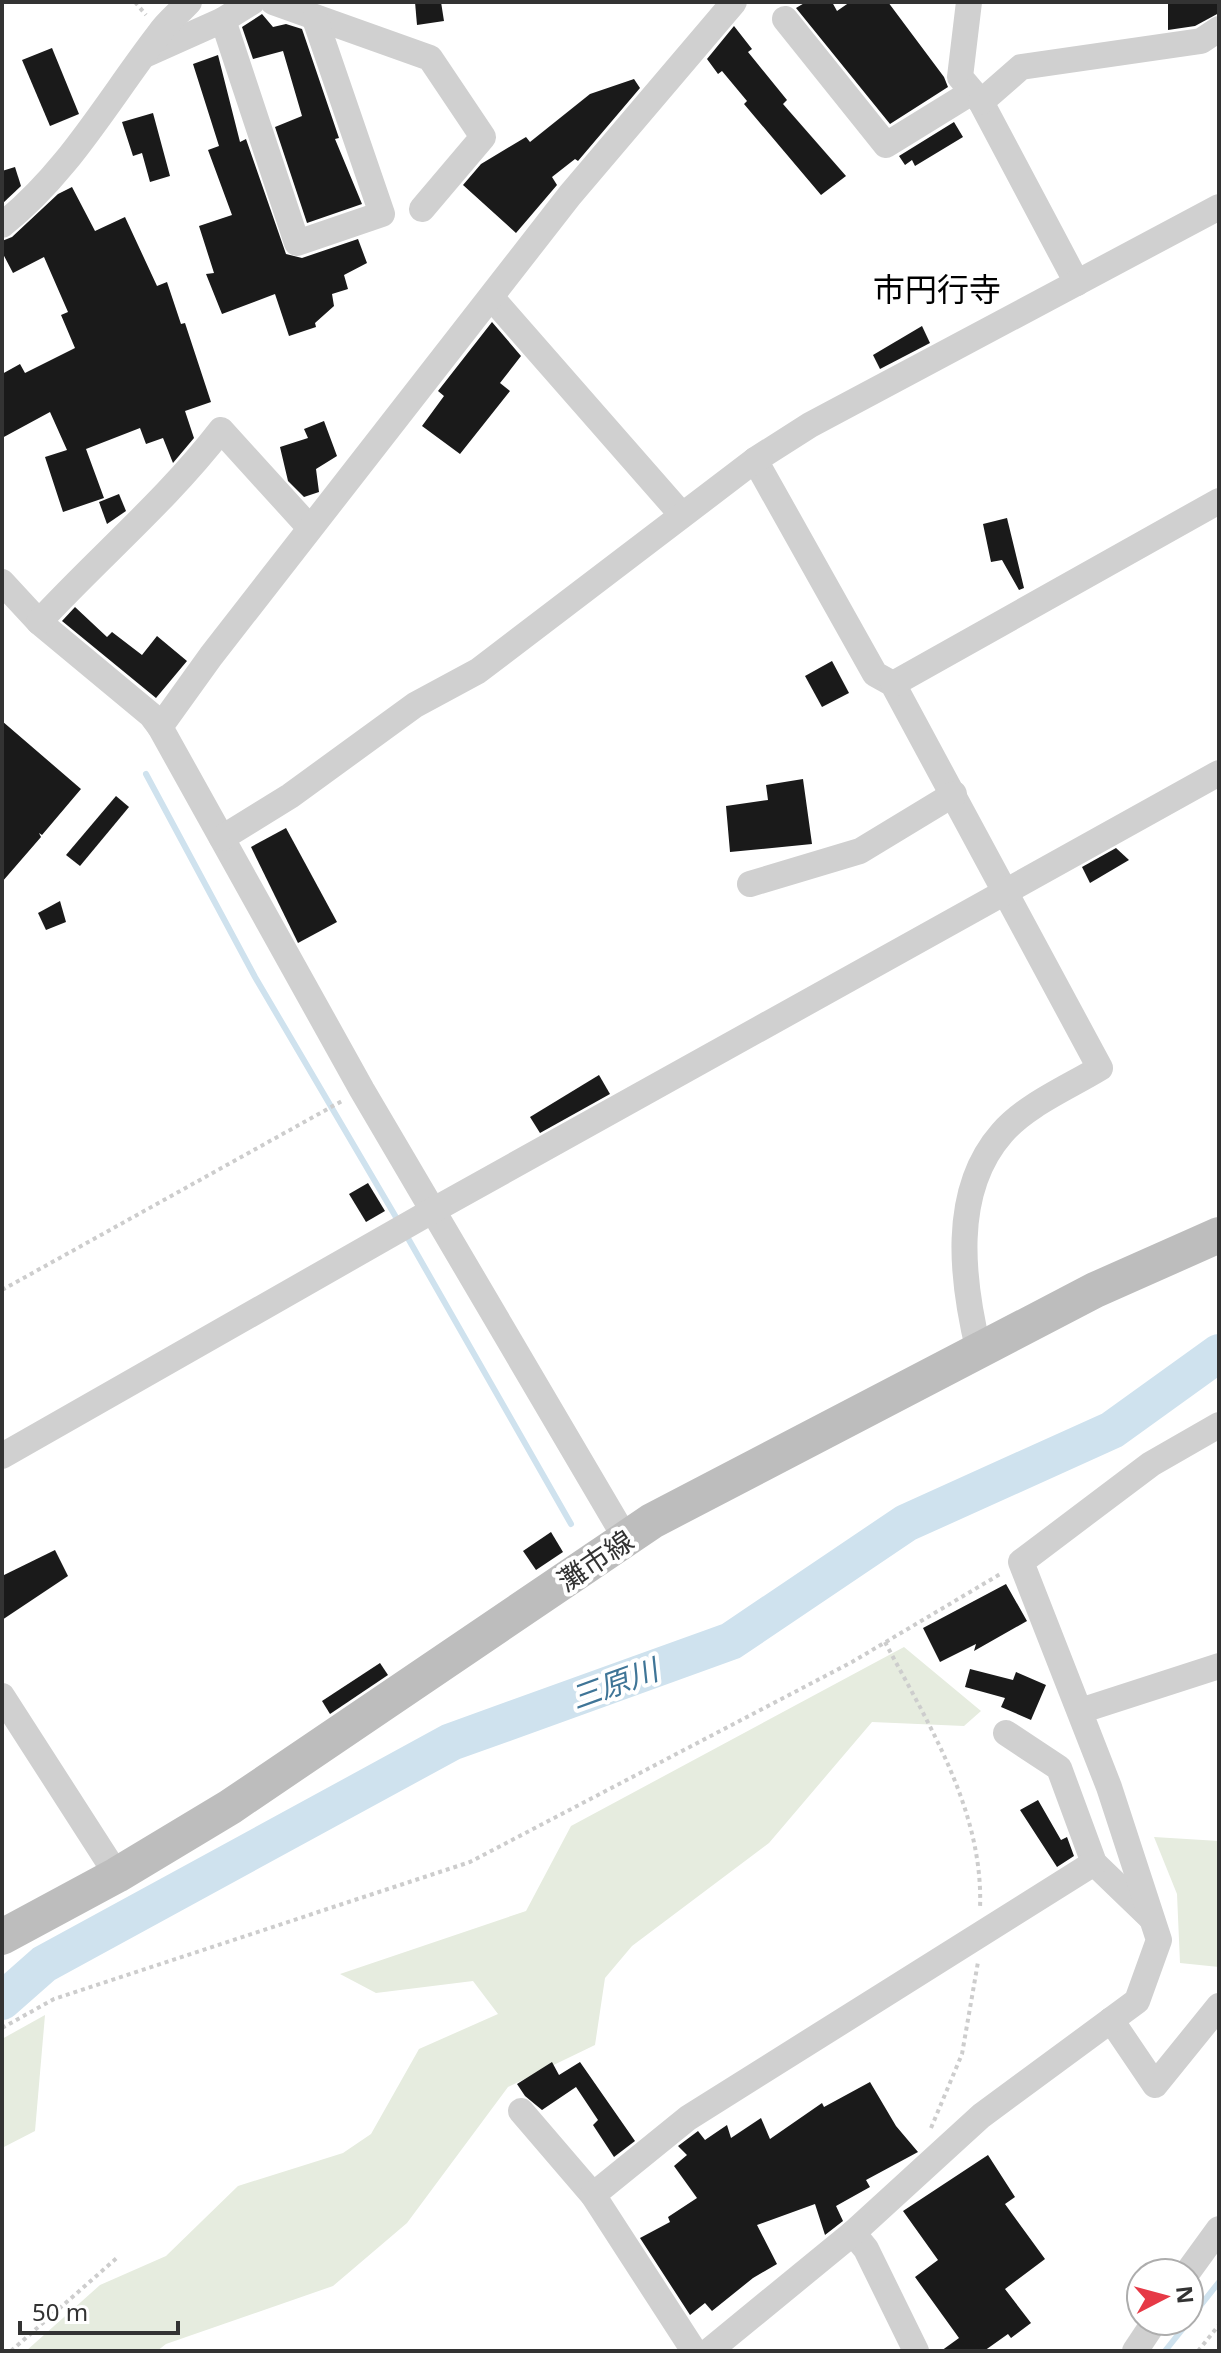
<svg xmlns="http://www.w3.org/2000/svg" width="1221" height="2353" font-family="'Noto Sans','Noto Sans JP',sans-serif">
  <style>
    .green { fill: #e6ecdf }
    .lines { fill: none; stroke-linecap: round; stroke-linejoin: round }
    .stream { stroke: #cfe2ee; stroke-width: 6 }
    .river { stroke: #cfe2ee; stroke-width: 38 }
    .building { fill: #1a1a1a }
    .path { stroke: #cdcdcd; stroke-width: 4; stroke-dasharray: 4 4; stroke-linecap: butt }
    .minor { stroke: #d0d0d0; stroke-width: 26 }
    .secondary { stroke: #bdbdbd; stroke-width: 36 }
    .labels { text-anchor: middle; dominant-baseline: central; stroke-width: 8; stroke-linejoin: round; paint-order: stroke }
    .street-label { font-size: 28px; fill: #333; stroke: #fff }
    .water-label { font-size: 30px; font-style: italic; fill: #3f7597; stroke: #fff }
    .quarter-label { font-size: 32px; fill: #000; stroke: #fff }
  </style>
  <rect width="100%" height="100%" fill="#fff"/>
  <g class="green">
    <polygon points="904,1647 981,1711 964,1726 872,1722 769,1843 632,1946 605,1978 595,2045 508,2087 407,2223 333,2286 166,2344 157,2351 26,2351 100,2285 166,2256 238,2186 343,2153 371,2134 419,2049 498,2014 473,1981 376,1993 340,1974 526,1911 571,1826"/>
    <polygon points="1154,1837 1219,1841 1219,1967 1180,1963 1177,1894"/>
    <polygon points="45,2015 35,2131 2,2148 2,2039"/>
  </g>
  <g class="lines">
    <g class="stream">
      <polyline points="146,774 255,977 400,1224"/>
      <polyline points="405,1233 571,1524"/>
      <polyline points="1189,2320 1219,2282"/>
      <polyline points="1165,2351 1189,2321"/>
    </g>
    <polyline class="river" points="2,2001 44,1964 451,1742 731,1641 906,1523 1112,1430 1219,1353"/>
  </g>
  <g class="building">
    <polygon points="415,2 441,2 444,21 417,25"/>
    <polygon points="806,2 832,2 837,11 850,2 888,2 944,77 948,87 890,124 796,8"/>
    <polygon points="1168,2 1219,2 1219,13 1195,26 1168,30"/>
    <polygon points="262,14 273,27 286,24 302,29 339,138 335,139 362,204 307,223 275,127 302,116 283,51 253,59 242,27"/>
    <polygon points="734,26 752,49 748,52 787,100 783,104 846,176 821,195 744,104 747,101 722,71 718,74 707,59"/>
    <polygon points="52,48 79,114 50,126 22,60"/>
    <polygon points="218,55 240,142 246,139 286,254 302,258 358,239 367,263 344,275 348,289 332,294 334,306 315,323 316,327 289,336 275,294 222,314 206,274 214,273 199,226 232,215 208,150 219,146 193,64"/>
    <polygon points="634,79 640,88 578,161 575,159 552,177 557,185 516,233 463,185 481,164 526,137 530,142 590,94"/>
    <polygon points="153,113 170,176 150,182 142,153 133,156 122,122"/>
    <polygon points="954,122 963,137 915,166 912,160 905,165 899,156"/>
    <polygon points="15,167 21,186 2,204 2,171"/>
    <polygon points="72,187 95,231 125,217 157,286 167,282 181,324 185,323 211,402 185,411 194,438 173,463 163,438 146,444 140,428 86,449 104,498 63,512 45,457 67,450 50,412 2,438 2,374 20,364 25,373 75,348 61,315 68,312 44,257 13,273 2,252 2,241 12,237 58,194"/>
    <polygon points="492,322 521,356 500,383 510,391 460,454 422,426 444,396 438,391"/>
    <polygon points="922,326 930,343 880,369 873,355"/>
    <polygon points="324,421 337,456 316,469 319,492 304,497 288,481 280,447 308,438 304,429"/>
    <polygon points="119,494 126,511 107,524 99,502"/>
    <polygon points="1007,518 1024,588 1019,590 1002,560 991,562 983,524"/>
    <polygon points="75,607 107,637 112,632 142,655 157,636 187,661 156,698 62,621"/>
    <polygon points="832,661 849,693 822,707 805,676"/>
    <polygon points="2,721 81,789 42,835 39,833 41,837 2,882"/>
    <polygon points="803,779 812,844 730,852 726,806 768,800 766,785"/>
    <polygon points="116,796 129,807 80,866 66,855"/>
    <polygon points="286,828 337,922 298,943 251,847"/>
    <polygon points="1116,848 1129,860 1090,883 1082,867"/>
    <polygon points="60,901 66,922 46,930 38,913"/>
    <polygon points="599,1075 610,1094 540,1133 530,1117"/>
    <polygon points="368,1183 385,1211 366,1222 349,1194"/>
    <polygon points="551,1532 563,1552 536,1570 523,1551"/>
    <polygon points="55,1550 68,1576 2,1620 2,1576"/>
    <polygon points="1006,1584 1027,1621 974,1651 976,1644 940,1662 923,1628"/>
    <polygon points="380,1663 388,1675 330,1714 322,1701"/>
    <polygon points="970,1669 1013,1680 1016,1672 1046,1685 1031,1720 1001,1707 1005,1698 965,1687"/>
    <polygon points="1038,1800 1061,1840 1067,1837 1074,1856 1057,1867 1020,1810"/>
    <polygon points="552,2062 559,2075 580,2062 635,2141 614,2157 593,2125 598,2120 576,2087 542,2110 525,2096 517,2084"/>
    <polygon points="870,2082 896,2126 918,2152 866,2180 870,2187 836,2206 843,2221 825,2235 815,2204 757,2225 777,2264 753,2278 712,2311 705,2303 690,2315 640,2238 670,2222 668,2217 697,2198 674,2166 687,2155 678,2146 698,2131 705,2140 727,2125 731,2138 761,2118 770,2139 822,2103 824,2107"/>
    <polygon points="988,2155 1015,2197 1005,2204 1045,2259 1005,2289 1031,2323 1011,2338 1008,2334 984,2351 941,2351 959,2338 915,2277 938,2260 903,2211"/>
  </g>
  <g class="lines">
    <g class="path">
      <polyline points="135,2 146,15"/>
      <polyline points="2,1290 342,1101"/>
      <path d="M885,1642C929,1725 984,1812 980,1909"/>
      <polyline points="2,2028 54,1999 470,1862 852,1662 1002,1573"/>
      <polyline points="931,2128 962,2054 978,1962"/>
      <polyline points="11,2351 119,2256"/>
      <polyline points="1198,2351 1219,2325"/>
    </g>
    <g class="minor">
      <polyline points="273,2 430,58 483,137 422,209"/>
      <polyline points="969,2 960,77 981,102 1077,283"/>
      <polyline points="785,19 886,145 972,92"/>
      <polyline points="223,20 297,243 382,214 315,19"/>
      <polyline points="147,54 223,20 252,2"/>
      <polyline points="981,102 1021,67 1201,41 1219,29"/>
      <path d="M2,225C68,173 108,100 159,34C167,22 179,13 189,2"/>
      <polyline points="491,297 682,515"/>
      <path d="M755,460L875,674L893,684L1100,1068C1069,1087 1026,1105 1002,1133C950,1192 962,1282 979,1352"/>
      <polyline points="2,582 39,622 151,715 160,727 362,1090 626,1539"/>
      <path d="M39,622C99,557 167,500 221,430L310,528"/>
      <polyline points="893,684 1219,501"/>
      <polyline points="160,727 211,656 570,195 734,2"/>
      <polyline points="222,838 290,796 415,705 478,671 755,460 810,425 1219,207"/>
      <polyline points="750,884 860,851 954,794"/>
      <polyline points="2,1456 432,1211 1219,773"/>
      <polyline points="2,1696 117,1875"/>
      <polyline points="1080,1711 1219,1666"/>
      <polyline points="1006,1733 1059,1768 1094,1863 1150,1917"/>
      <polyline points="1111,2020 1155,2085 1219,2006"/>
      <polyline points="521,2111 593,2195 694,2351"/>
      <polyline points="593,2195 688,2118 1094,1863"/>
      <polyline points="853,2233 866,2249 916,2351"/>
      <polyline points="1187,2273 1219,2229"/>
      <polyline points="709,2351 853,2233 981,2116 1137,2001 1159,1940 1109,1787 1021,1562 1151,1464 1219,1425"/>
      <polyline points="1135,2351 1155,2321"/>
    </g>
    <polyline class="secondary" points="2,1937 117,1875 230,1807 652,1521 1095,1290 1219,1235"/>
  </g>
  <g class="labels">
    <g class="street-label">
      <text transform="translate(595 1560) rotate(-34)">灘市線</text>
    </g>
    <g class="water-label">
      <text transform="translate(614 1683) rotate(-20)">三原川</text>
    </g>
    <g class="quarter-label">
      <text x="937" y="288">市円行寺</text>
    </g>
  </g>
  <rect width="1221" height="2353" fill="none" stroke="#333333" stroke-width="8"/>
  <g transform="translate(1165 2297) rotate(84)"><circle r="38" fill="#ffffff" stroke="#adadad" stroke-width="2"/>
  <path d="M0-6L14 30L0 20L-14 30Z" fill="#e63946"/>
  <text y="-12" font-size="22" font-weight="bold" text-anchor="middle" fill="#333333">N</text>
  </g>
  <path d="M20 2321v12h158v-12" fill="none" stroke="#333333" stroke-width="4"/>
  <text x="32" y="2321" font-size="24" fill="#333333" stroke="#ffffff" stroke-width="6" paint-order="stroke">50 m</text>
</svg>
